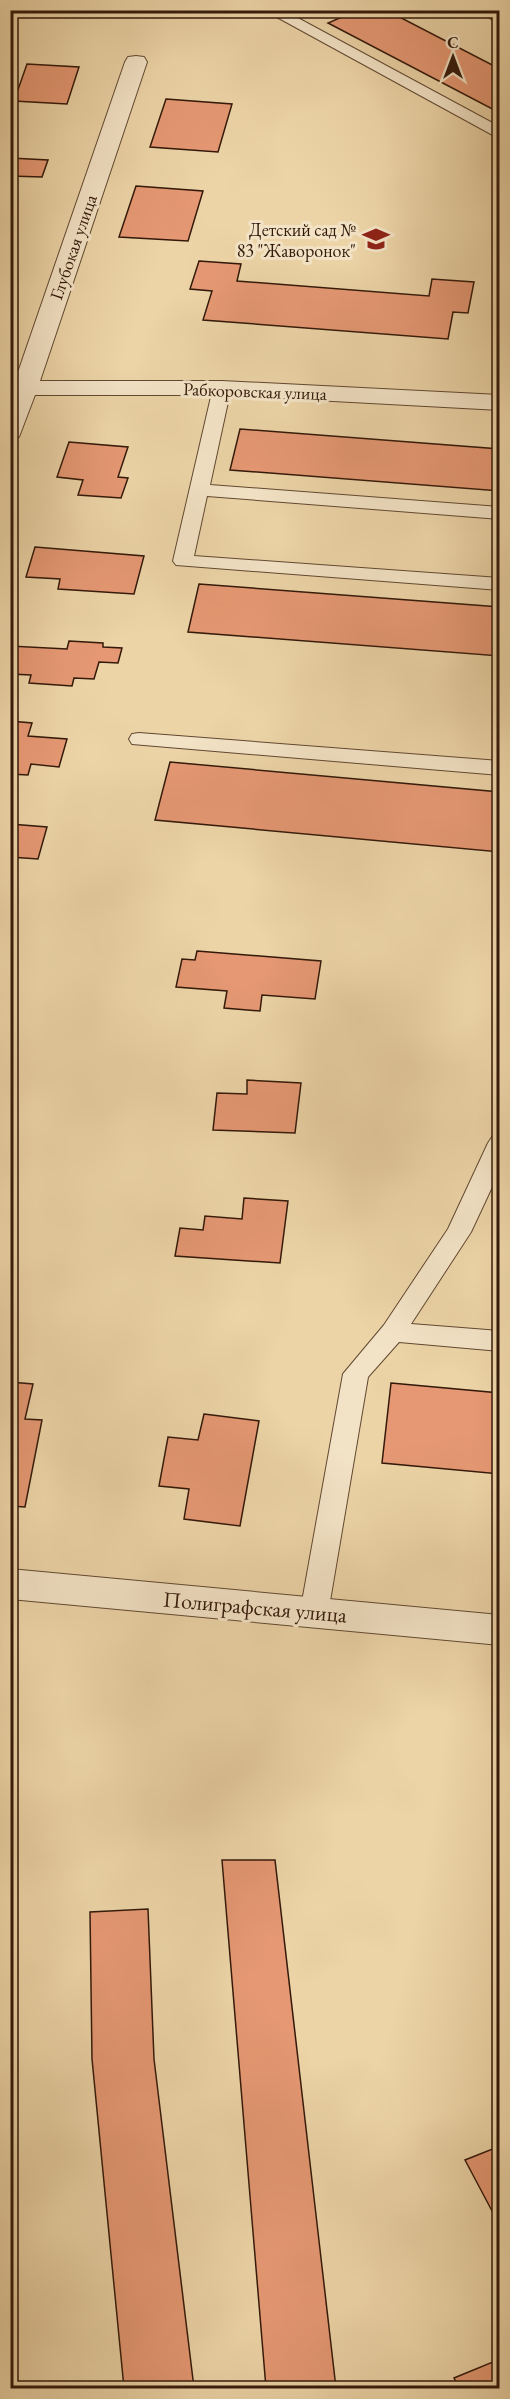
<svg xmlns="http://www.w3.org/2000/svg" width="510" height="2399" font-family="'EB Garamond',serif">
  <style>
    .building { fill: #e59873; stroke: #33190a; stroke-width: 1.5 }
    .lines { fill: none; stroke-linecap: round; stroke-linejoin: round }
    .lane-casing { stroke: #614831; stroke-width: 2 }
    .street-casing { stroke: #614831; stroke-width: 2 }
    .lane { fill: #f3e3c6; fill-rule: evenodd }
    .street { fill: #f3e3c6; fill-rule: evenodd }
    .labels { text-anchor: middle; dominant-baseline: central; stroke-width: 6; stroke-linejoin: round; paint-order: stroke }
    .far-poi-label { font-size: 18px; fill: #33190a; stroke: #f3e3c6; text-anchor: end }
    .far-street-label { font-size: 18px; fill: #33190a; stroke: #f3e3c6 }
    .street-label { font-size: 22px; fill: #33190a; stroke: #f3e3c6 }
  </style>
  <rect width="100%" height="100%" fill="#ecd4a7"/>
  <filter id="stains"><feTurbulence type="fractalNoise" baseFrequency=".00333" numOctaves="4"/><feColorMatrix values="0 0 0 0 .2 0 0 0 0 .09 0 0 0 0 .02 0 0 0 .5 -.17"/></filter>
  <radialGradient id="worn" r=".72"><stop offset=".6" stop-color="#630" stop-opacity="0"/><stop offset="1" stop-color="#630" stop-opacity=".3"/></radialGradient>
  <g class="building">
    <polygon points="358,10 386,10 500,69 500,113 328,23"/>
    <polygon points="27,64 79,67 67,104 14,101"/>
    <polygon points="166,99 232,104 218,152 150,147"/>
    <polygon points="10,158 48,160 42,177 10,176"/>
    <polygon points="136,186 203,191 188,241 119,237"/>
    <polygon points="199,261 241,264 237,281 429,296 432,279 474,282 468,313 453,312 448,339 203,320 212,291 190,289"/>
    <polygon points="240,429 500,449 500,491 230,470"/>
    <polygon points="69,442 128,447 118,477 128,478 121,498 78,495 83,480 57,477"/>
    <polygon points="35,547 144,556 134,594 58,589 60,579 26,577"/>
    <polygon points="199,584 500,607 500,656 188,632"/>
    <polygon points="69,641 103,643 103,647 122,648 118,663 99,662 94,679 74,678 72,686 29,683 31,675 10,674 10,646 67,649"/>
    <polygon points="10,721 32,723 28,736 67,739 59,767 31,764 28,775 10,774"/>
    <polygon points="170,762 500,792 500,852 155,820"/>
    <polygon points="10,824 47,827 38,859 10,857"/>
    <polygon points="197,951 321,961 315,999 262,995 260,1011 224,1008 227,991 176,987 182,959 195,960"/>
    <polygon points="247,1080 301,1083 295,1133 213,1130 217,1093 247,1094"/>
    <polygon points="244,1198 288,1201 280,1263 175,1256 180,1228 203,1230 205,1216 242,1219"/>
    <polygon points="10,1382 33,1384 25,1419 42,1420 25,1507 10,1506"/>
    <polygon points="391,1383 500,1393 500,1474 382,1463"/>
    <polygon points="204,1414 259,1421 240,1526 184,1519 189,1489 159,1486 168,1437 198,1440"/>
    <polygon points="222,1860 275,1860 336,2388 266,2388"/>
    <polygon points="148,1909 154,2059 194,2388 124,2388 92,2059 90,1912"/>
    <polygon points="500,2146 500,2226 465,2160"/>
    <polygon points="500,2359 500,2388 459,2388 454,2378"/>
  </g>
  <g class="lines">
    <defs>
      <g id="lane">
        <polygon points="264,10 283,10 500,127 500,139"/>
        <polygon points="475,10 495,10 500,13 500,24"/>
        <polygon points="222,383 228,384 231,388 210,485 500,507 500,519 207,496 194,556 500,578 500,590 176,565 173,561 213,388 216,384"/>
        <polygon points="139,733 500,761 500,775 132,744 129,739 132,734"/>
        <polygon points="500,1135 500,1170 471,1232 411,1324 500,1331 500,1351 399,1342 368,1377 328,1613 324,1621 314,1624 304,1621 300,1613 343,1374 384,1325 448,1229 488,1143 492,1137"/>
      </g>
      <g id="street">
        <polygon points="136,56 144,57 147,62 40,381 222,381 500,395 500,410 222,395 35,395 19,437 10,439 10,381 15,381 125,62 128,57"/>
        <polygon points="10,1569 500,1615 500,1645 10,1599"/>
      </g>
    </defs>
    <use href="#lane" class="lane-casing"/>
    <use href="#street" class="street-casing"/>
    <use href="#lane" class="lane"/>
    <use href="#street" class="street"/>
  </g>
  <defs>
    <symbol id="school-bare" viewBox="-9 -9 18 18"><path d="M0-5L7-2L0 1L-7-2ZM-4 1L0 2.5L4 1V4Q0 6-4 4Z" fill="#8f2418" stroke="#f3e3c6" stroke-width="2.5" paint-order="stroke"/></symbol>
  </defs>
  <g fill-rule="evenodd">
    <use href="#school-bare" x="357" y="220" width="38" height="38"/>
  </g>
  <g class="labels">
    <g class="far-poi-label">
      <text x="356" y="229">Детский сад №<tspan x="356" dy="21">83 "Жаворонок"</tspan></text>
    </g>
    <g class="far-street-label">
      <text transform="translate(73 247) rotate(-71)">Глубокая улица</text>
      <text transform="translate(255 391) rotate(2)">Рабкоровская улица</text>
    </g>
    <g class="street-label">
      <text transform="translate(255 1607) rotate(5)">Полиграфская улица</text>
    </g>
  </g>
  <rect width="510" height="2399" fill="none" stroke="#ecd4a7" stroke-width="36"/>
  <rect x="12" y="12" width="486" height="2375" fill="none" stroke="#33190a" stroke-width="3"/>
  <rect x="18" y="18" width="474" height="2363" fill="none" stroke="#33190a" stroke-width="1.5"/>
  <g transform="translate(453 57)" stroke="#f3e3c6" stroke-width="4.5" paint-order="stroke">
  <path d="M0-4.5L10 22L0 15L-10 22Z" fill="#33190a"/>
  <text y="-9" font-size="16" font-weight="bold" text-anchor="middle" fill="#33190a">С</text>
  </g>
  <rect width="100%" height="100%" filter="url(#stains)"/>
  <rect width="100%" height="100%" fill="url(#worn)"/>
</svg>
